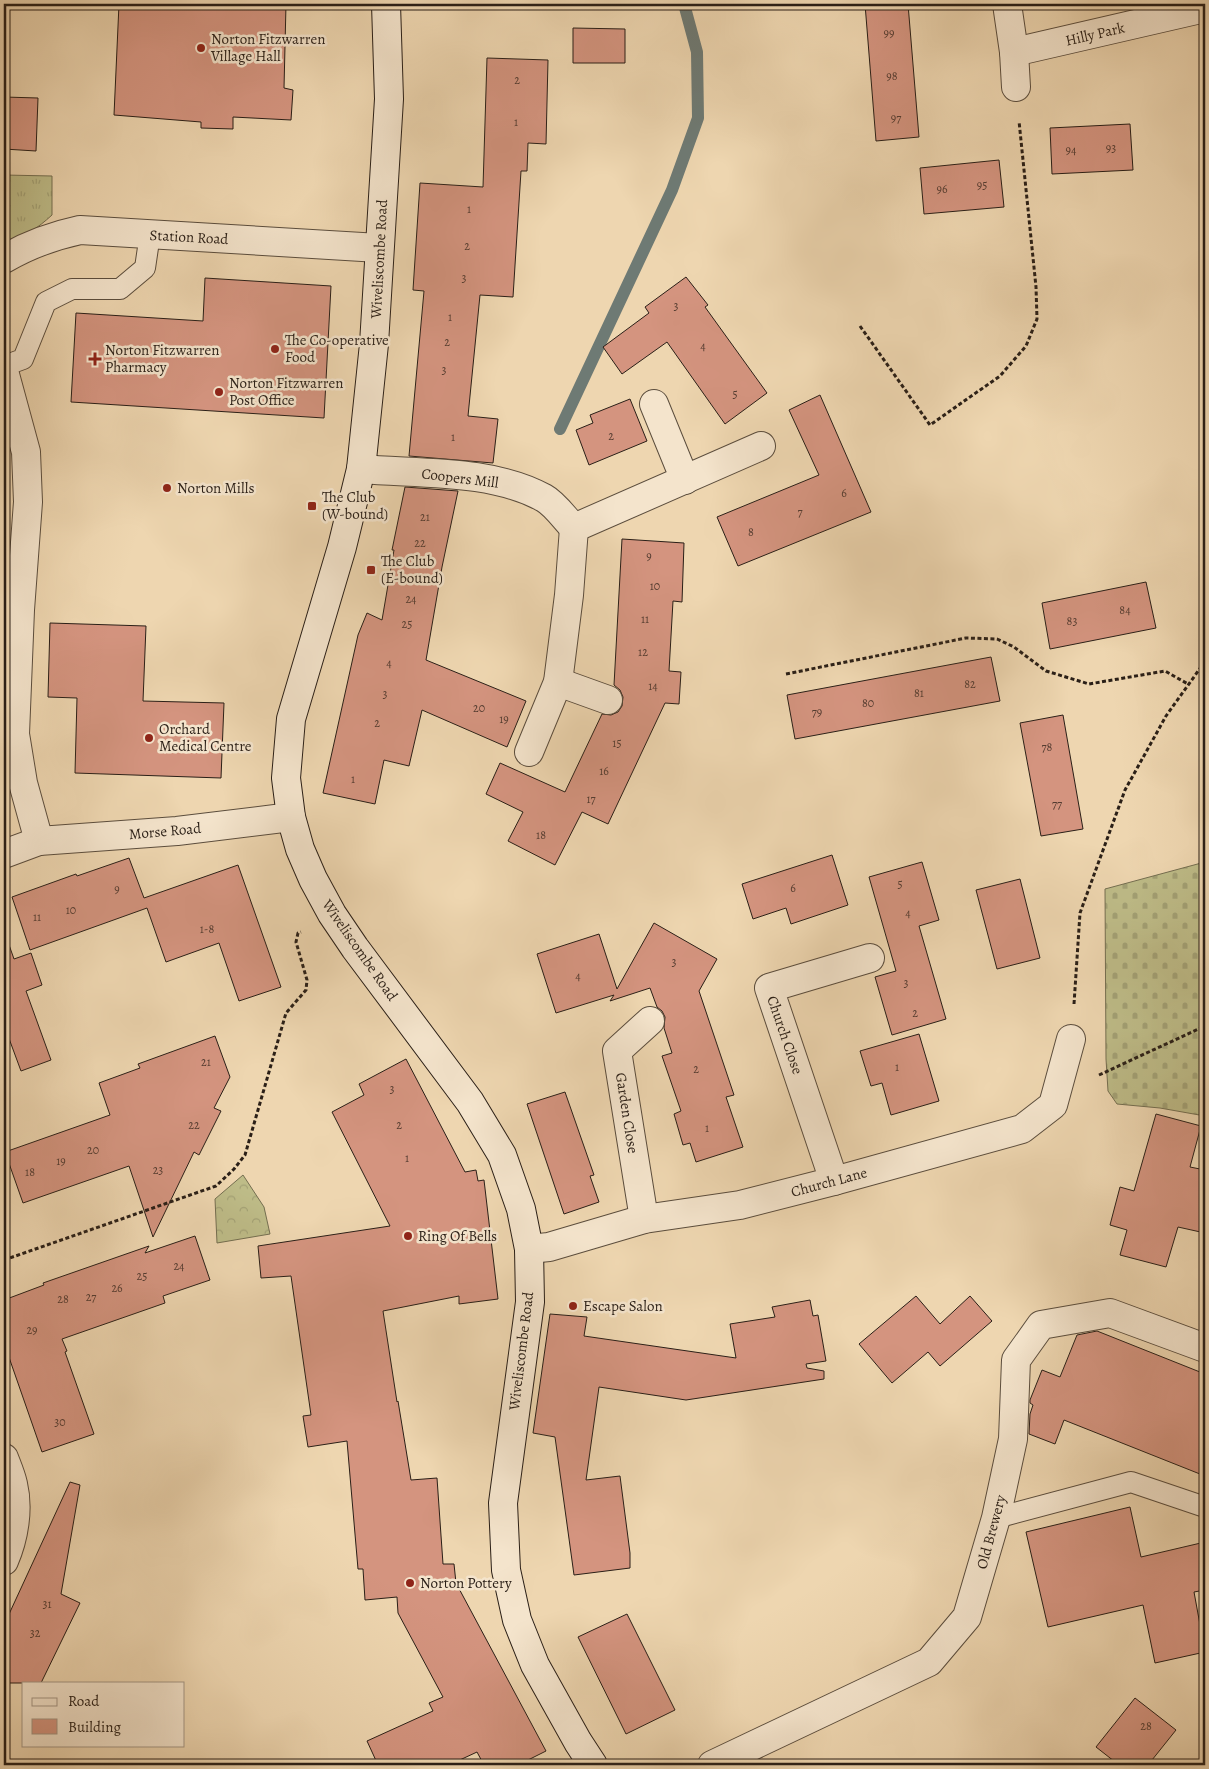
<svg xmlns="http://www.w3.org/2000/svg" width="1209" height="1769" font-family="Alegreya,serif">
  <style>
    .grass { fill: url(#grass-tufts); stroke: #746e50 }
    .cemetery { fill: url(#cemetery-stones); stroke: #746e50 }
    .park { fill: url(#park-crowns); stroke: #746e50 }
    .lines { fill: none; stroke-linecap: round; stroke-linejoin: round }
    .stream { stroke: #6e7a74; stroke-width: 12 }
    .building { fill: #d4947f; stroke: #2a1f17 }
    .lane-casing { stroke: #5b4d3d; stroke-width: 22 }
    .street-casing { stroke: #5b4d3d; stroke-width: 30 }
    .secondary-casing { stroke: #2a1f17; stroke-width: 30 }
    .path { stroke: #2a1f17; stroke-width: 3; stroke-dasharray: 4 2.5; stroke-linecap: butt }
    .lane { stroke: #f4e4cc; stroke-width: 20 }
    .street { stroke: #f4e4cc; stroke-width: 28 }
    .secondary { stroke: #f4e4cc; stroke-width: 28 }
    .poi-dot { fill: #8f2418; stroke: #f4e4cc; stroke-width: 2 }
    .labels { text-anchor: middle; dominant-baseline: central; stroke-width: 5; stroke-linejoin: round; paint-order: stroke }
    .number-label { font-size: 12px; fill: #543c31 }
    .street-label { font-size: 15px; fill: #2a1f17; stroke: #f4e4cc }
    .poi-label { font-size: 15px; fill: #2a1f17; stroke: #f4e4cc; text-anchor: start }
  </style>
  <defs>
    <pattern id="grass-tufts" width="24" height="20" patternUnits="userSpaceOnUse" patternTransform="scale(1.25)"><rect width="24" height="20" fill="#bebc88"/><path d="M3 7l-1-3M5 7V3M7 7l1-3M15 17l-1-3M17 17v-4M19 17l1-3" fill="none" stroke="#a3a175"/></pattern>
    <pattern id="cemetery-stones" width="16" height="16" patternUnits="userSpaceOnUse" patternTransform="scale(1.25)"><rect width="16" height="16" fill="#bebc88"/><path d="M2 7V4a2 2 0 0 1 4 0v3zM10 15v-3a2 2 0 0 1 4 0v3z" fill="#a3a175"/></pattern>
    <pattern id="park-crowns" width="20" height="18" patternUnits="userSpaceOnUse" patternTransform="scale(1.25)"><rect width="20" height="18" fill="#bebc88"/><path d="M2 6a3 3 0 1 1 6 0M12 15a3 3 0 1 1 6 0" fill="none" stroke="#a3a175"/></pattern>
  </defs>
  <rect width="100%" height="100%" fill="#eed6b0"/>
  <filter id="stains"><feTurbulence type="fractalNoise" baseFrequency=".004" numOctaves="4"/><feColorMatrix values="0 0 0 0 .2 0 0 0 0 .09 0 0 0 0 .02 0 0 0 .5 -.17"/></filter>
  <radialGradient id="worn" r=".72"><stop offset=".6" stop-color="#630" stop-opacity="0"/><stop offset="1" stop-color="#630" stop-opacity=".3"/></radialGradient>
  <path class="grass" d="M4,175L52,176V215C38,228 23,238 4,243Z"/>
  <polygon class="cemetery" points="1205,862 1205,1116 1160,1108 1117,1104 1108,1091 1106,1059 1105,889"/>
  <polygon class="park" points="243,1175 264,1207 270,1234 217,1243 215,1199"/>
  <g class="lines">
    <polyline class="stream" points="560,429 672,190 698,118 697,52 684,4"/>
  </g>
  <g class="building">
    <polygon points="119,4 286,4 284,88 293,90 291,120 233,117 233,129 201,128 201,122 114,115"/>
    <polygon points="865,4 908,4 919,137 876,141"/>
    <polygon points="573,28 625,29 625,63 573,63"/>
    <polygon points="487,58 548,60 546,144 528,143 527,171 521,171 513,297 480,295 468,416 498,419 493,463 409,456 424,291 413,290 420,183 483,187"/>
    <polygon points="4,97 38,98 36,151 4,149"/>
    <polygon points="1130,124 1133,170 1052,174 1050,128"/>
    <polygon points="999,160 1004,207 924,214 920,168"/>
    <polygon points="686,277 708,305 705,307 767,393 725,424 667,342 622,374 603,347 649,313 645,307"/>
    <polygon points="205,278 331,286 324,418 71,402 76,313 203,321"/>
    <polygon points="820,395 871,512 738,566 717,517 819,475 789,410"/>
    <polygon points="630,399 647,441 589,465 576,430 593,423 590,415"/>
    <polygon points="405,487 458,491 442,567 426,660 526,701 507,747 422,710 409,766 384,760 375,804 323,793 358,635 367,613 382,620 394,550 392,550"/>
    <polygon points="622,539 684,543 682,602 673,601 669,671 681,672 679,704 665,703 608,824 582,812 555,865 508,841 523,812 486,794 500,763 565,792 602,714 611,715 618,712 622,706 623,697 620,690 614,685"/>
    <polygon points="1146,582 1156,628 1050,649 1042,603"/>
    <polygon points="50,623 146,626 143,701 224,703 221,778 75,773 77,698 48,697"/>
    <polygon points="991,657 1000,701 795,739 787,695"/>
    <polygon points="1063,715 1083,829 1041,836 1020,723"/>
    <polygon points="832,855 848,905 791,924 786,908 753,919 742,884"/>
    <polygon points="129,858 144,898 238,865 281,987 239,1001 219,943 166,962 147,908 30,950 12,897 76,874 77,876"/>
    <polygon points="922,862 939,920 919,926 946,1019 892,1035 875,977 896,971 869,877"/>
    <polygon points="1020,879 1040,958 997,969 976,890"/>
    <polygon points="654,923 717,959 699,991 734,1095 726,1097 743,1147 696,1162 690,1143 683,1145 674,1114 681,1111 662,1056 672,1053 664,1028 665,1017 662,1011 657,1007 650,988 610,1001 614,995 556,1013 537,954 599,934 617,989"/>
    <polygon points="4,942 8,942 14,959 31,953 42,985 26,991 51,1060 21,1071 4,1025"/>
    <polygon points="919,1034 939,1101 891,1115 882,1083 871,1086 860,1051"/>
    <polygon points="215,1036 230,1077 214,1108 221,1111 199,1155 194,1152 153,1237 129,1166 23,1203 5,1152 110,1115 99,1083 140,1068 138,1064"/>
    <polygon points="406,1059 465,1172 476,1170 478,1181 484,1180 498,1299 459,1304 459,1296 383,1311 397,1402 398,1401 411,1480 437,1478 443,1564 454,1564 456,1583 546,1751 518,1765 484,1765 477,1752 449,1765 378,1765 367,1741 433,1711 429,1703 443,1697 398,1613 397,1597 365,1600 363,1569 358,1569 347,1441 308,1447 303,1416 311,1415 291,1276 261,1278 258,1246 390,1226 332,1112 364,1095 359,1084"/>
    <polygon points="565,1092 594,1175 590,1176 599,1202 564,1214 527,1104"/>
    <polygon points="1156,1114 1201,1126 1190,1167 1205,1170 1205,1233 1178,1227 1166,1267 1120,1255 1127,1230 1110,1225 1120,1187 1134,1191"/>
    <polygon points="195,1236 210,1280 163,1296 165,1303 62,1339 67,1351 65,1352 94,1434 42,1452 4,1343 4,1300 44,1285 43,1283 149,1246 145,1253"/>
    <polygon points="916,1296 940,1324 970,1296 992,1321 940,1366 928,1352 892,1383 859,1344"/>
    <polygon points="810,1300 813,1316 818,1315 826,1361 806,1364 807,1368 824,1371 824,1379 686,1400 599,1387 586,1480 620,1476 630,1553 630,1568 574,1575 555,1437 533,1433 550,1314 587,1317 584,1336 736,1358 730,1324 775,1317 772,1307"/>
    <polygon points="1097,1331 1205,1374 1205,1476 1064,1420 1055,1444 1029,1434 1030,1414 1033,1405 1030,1403 1030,1400 1042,1370 1060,1377 1077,1335"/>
    <polygon points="70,1482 80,1485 61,1594 80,1603 41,1683 4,1683 4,1625"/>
    <polygon points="1130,1507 1141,1557 1205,1542 1205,1590 1194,1592 1205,1652 1155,1663 1143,1605 1048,1627 1026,1532"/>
    <polygon points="627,1614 675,1710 626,1734 578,1637"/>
    <polygon points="1135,1698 1176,1730 1148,1765 1119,1765 1096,1747"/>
  </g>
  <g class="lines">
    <defs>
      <g id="lane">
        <polyline points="4,366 23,359 46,302 72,289 120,289 145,268 150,234"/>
        <polyline points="996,1518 1131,1482 1205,1507"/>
      </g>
      <g id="street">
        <polyline points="1007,4 1014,52 1016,87"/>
        <polyline points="1014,52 1205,8"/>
        <path d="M4,259C28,245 52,236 80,230L379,248"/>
        <polyline points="4,371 26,452 28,502 20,610 15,734 23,783 39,841 177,831 291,817"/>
        <polyline points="654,404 685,480"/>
        <path d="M361,469C420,474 491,469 544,498C555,504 565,519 574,528L761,446"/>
        <polyline points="558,682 608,700"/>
        <polyline points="529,752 558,682 569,595 574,528"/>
        <polyline points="4,854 39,841"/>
        <polyline points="834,1181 769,988 870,958"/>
        <polyline points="644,1219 617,1051 650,1021"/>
        <polyline points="529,1249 549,1247 644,1219 740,1205 834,1181 1022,1129 1053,1105 1071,1039"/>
        <path d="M4,1458C7,1466 11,1475 13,1484C19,1509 14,1538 4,1561"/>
        <polyline points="712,1765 929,1662 967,1617 996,1518 1013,1439 1016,1360 1041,1325 1110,1313 1205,1348"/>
      </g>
      <polyline id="secondary" points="386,4 389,99 374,344 361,469 342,547 291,719 286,778 291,817 300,849 313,879 332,914 355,948 470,1102 502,1155 521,1209 529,1249 530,1302 503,1503 506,1570 517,1620 535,1665 578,1742 593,1765"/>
    </defs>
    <use href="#lane" class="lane-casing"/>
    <use href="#street" class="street-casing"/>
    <use href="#secondary" class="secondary-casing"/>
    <g class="path">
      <polyline points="860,326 930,425 1000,376 1026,346 1037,319 1036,287 1019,121"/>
      <polyline points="786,674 966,638 997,639 1014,647 1046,671 1089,684 1165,671 1188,684"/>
      <polyline points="1074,1004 1080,913 1125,790 1166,716 1201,667 1205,653"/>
      <polyline points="1099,1075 1205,1026"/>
      <polyline points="4,1260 216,1186 234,1169 245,1155 286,1013 306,990 307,980 296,942 298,933 301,932"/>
    </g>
    <use href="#lane" class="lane"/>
    <use href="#street" class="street"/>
    <use href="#secondary" class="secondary"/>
  </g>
  <g class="poi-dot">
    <circle cx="201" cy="48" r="5"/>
    <circle cx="275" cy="349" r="5"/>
    <path d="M92.5 351.5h5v5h5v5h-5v5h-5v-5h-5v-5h5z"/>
    <circle cx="219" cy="392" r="5"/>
    <circle cx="167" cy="488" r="5"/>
    <rect x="307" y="501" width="10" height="10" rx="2.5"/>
    <rect x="366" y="565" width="10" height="10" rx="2.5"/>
    <circle cx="149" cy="738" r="5"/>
    <circle cx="408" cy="1236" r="5"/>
    <circle cx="573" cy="1306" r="5"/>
    <circle cx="410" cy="1583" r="5"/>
  </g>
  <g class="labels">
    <g class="number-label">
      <text x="889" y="33">99</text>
      <text x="892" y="76">98</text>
      <text x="517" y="80">2</text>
      <text x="896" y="118">97</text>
      <text x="516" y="122">1</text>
      <text x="1111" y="148">93</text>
      <text x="1071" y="150">94</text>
      <text x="982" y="185">95</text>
      <text x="942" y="189">96</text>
      <text x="469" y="209">1</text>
      <text x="467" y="246">2</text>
      <text x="464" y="278">3</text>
      <text x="676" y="306">3</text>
      <text x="450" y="317">1</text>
      <text x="447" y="342">2</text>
      <text x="703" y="346">4</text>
      <text x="444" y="370">3</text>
      <text x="735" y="394">5</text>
      <text x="611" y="436">2</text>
      <text x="453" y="437">1</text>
      <text x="844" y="493">6</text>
      <text x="800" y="512">7</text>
      <text x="425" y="517">21</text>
      <text x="751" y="532">8</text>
      <text x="420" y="543">22</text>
      <text x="649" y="556">9</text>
      <text x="655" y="586">10</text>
      <text x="411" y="599">24</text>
      <text x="1125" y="610">84</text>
      <text x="645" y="619">11</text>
      <text x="1072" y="621">83</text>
      <text x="407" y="624">25</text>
      <text x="643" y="652">12</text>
      <text x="389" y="663">4</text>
      <text x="970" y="684">82</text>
      <text x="653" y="686">14</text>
      <text x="919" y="693">81</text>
      <text x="385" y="694">3</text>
      <text x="868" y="703">80</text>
      <text x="479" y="708">20</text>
      <text x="817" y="712">79</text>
      <text x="504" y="719">19</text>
      <text x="377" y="723">2</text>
      <text x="617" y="743">15</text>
      <text x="1047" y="747">78</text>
      <text x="604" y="771">16</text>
      <text x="353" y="779">1</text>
      <text x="591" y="799">17</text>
      <text x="1057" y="804">77</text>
      <text x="541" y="835">18</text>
      <text x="900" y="884">5</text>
      <text x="793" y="888">6</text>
      <text x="117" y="889">9</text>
      <text x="71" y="910">10</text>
      <text x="908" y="913">4</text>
      <text x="37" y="917">11</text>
      <text x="207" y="929">1-8</text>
      <text x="674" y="962">3</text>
      <text x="578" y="976">4</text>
      <text x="906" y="983">3</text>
      <text x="915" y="1013">2</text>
      <text x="206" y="1062">21</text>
      <text x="897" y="1067">1</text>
      <text x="696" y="1069">2</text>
      <text x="392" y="1089">3</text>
      <text x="194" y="1125">22</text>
      <text x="399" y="1125">2</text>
      <text x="707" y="1128">1</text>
      <text x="93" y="1150">20</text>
      <text x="407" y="1158">1</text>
      <text x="61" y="1161">19</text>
      <text x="158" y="1170">23</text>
      <text x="30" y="1172">18</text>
      <text x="179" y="1266">24</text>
      <text x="142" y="1276">25</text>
      <text x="117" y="1288">26</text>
      <text x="91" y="1297">27</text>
      <text x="63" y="1299">28</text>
      <text x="32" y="1330">29</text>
      <text x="60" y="1422">30</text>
      <text x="47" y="1604">31</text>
      <text x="35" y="1633">32</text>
      <text x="1146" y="1726">28</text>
    </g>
    <g class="street-label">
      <text transform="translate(1095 34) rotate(-13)">Hilly Park</text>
      <text transform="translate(189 237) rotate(3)">Station Road</text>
      <text transform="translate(379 259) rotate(-87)">Wiveliscombe Road</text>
      <text transform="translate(460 478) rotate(7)">Coopers Mill</text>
      <text transform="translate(165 831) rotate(-5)">Morse Road</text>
      <text transform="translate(360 950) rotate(55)">Wiveliscombe Road</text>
      <text transform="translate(785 1035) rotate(71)">Church Close</text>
      <text transform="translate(627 1113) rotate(81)">Garden Close</text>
      <text transform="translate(829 1182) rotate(-15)">Church Lane</text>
      <text transform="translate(521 1351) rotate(-83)">Wiveliscombe Road</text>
      <text transform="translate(991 1532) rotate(-75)">Old Brewery</text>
    </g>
    <g class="poi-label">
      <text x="211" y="39">Norton Fitzwarren<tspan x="211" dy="17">Village Hall</tspan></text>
      <text x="285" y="340">The Co-operative<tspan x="285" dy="17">Food</tspan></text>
      <text x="105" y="350">Norton Fitzwarren<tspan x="105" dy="17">Pharmacy</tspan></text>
      <text x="229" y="383">Norton Fitzwarren<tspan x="229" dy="17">Post Office</tspan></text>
      <text x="177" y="488">Norton Mills</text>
      <text x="322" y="497">The Club<tspan x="322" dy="17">(W-bound)</tspan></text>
      <text x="381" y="561">The Club<tspan x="381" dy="17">(E-bound)</tspan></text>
      <text x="159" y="729">Orchard<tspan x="159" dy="17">Medical Centre</tspan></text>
      <text x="418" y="1236">Ring Of Bells</text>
      <text x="583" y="1306">Escape Salon</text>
      <text x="420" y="1583">Norton Pottery</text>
    </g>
  </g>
  <rect width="1209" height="1769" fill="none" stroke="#eed6b0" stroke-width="20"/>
  <rect x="5" y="5" width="1199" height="1759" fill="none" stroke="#2a1f17" stroke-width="2.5"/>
  <rect x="10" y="10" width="1189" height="1749" fill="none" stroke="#2a1f17"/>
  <rect x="22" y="1682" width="162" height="65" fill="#f4e4cc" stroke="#a39584"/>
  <rect x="32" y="1698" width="25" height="8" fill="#f4e4cc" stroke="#a39584"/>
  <text x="68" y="1706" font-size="15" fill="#2a1f17">Road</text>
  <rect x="32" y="1719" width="25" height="15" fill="#d4947f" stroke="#a39584"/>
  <text x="68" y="1732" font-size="15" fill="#2a1f17">Building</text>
  <rect width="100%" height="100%" filter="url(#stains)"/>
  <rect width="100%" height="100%" fill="url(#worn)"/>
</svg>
